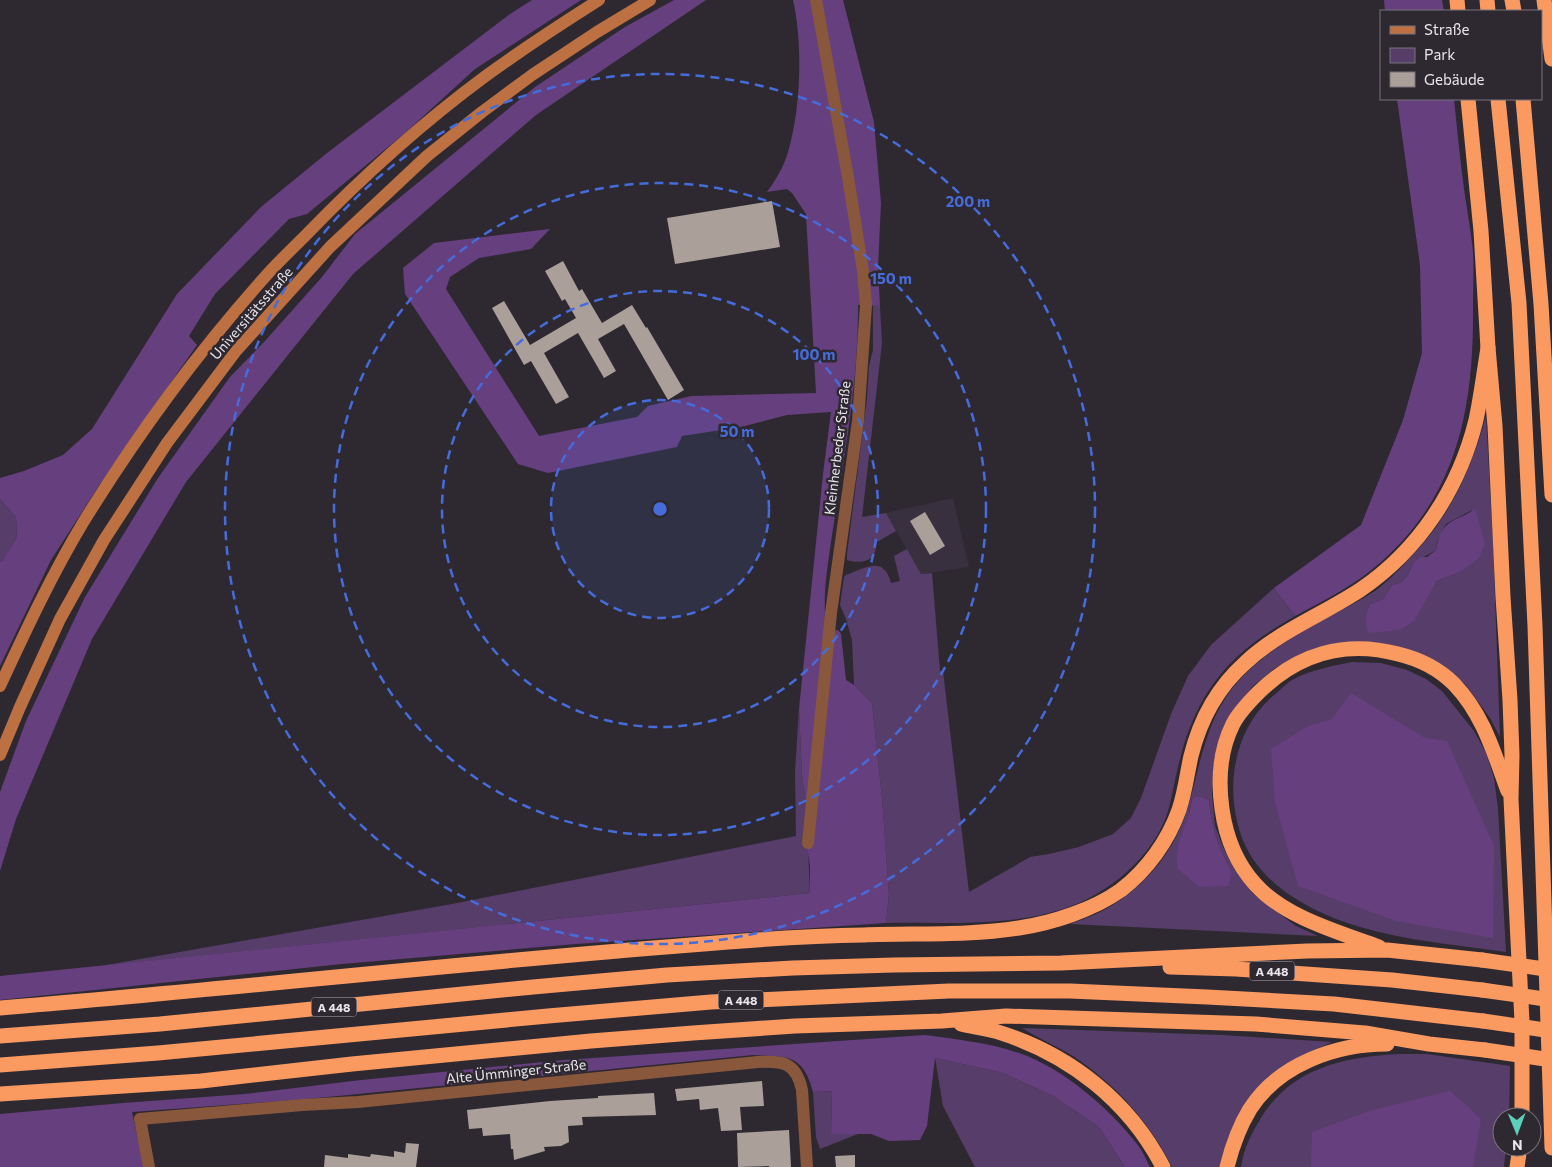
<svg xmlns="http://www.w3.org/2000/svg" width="1552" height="1167" font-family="Commissioner,sans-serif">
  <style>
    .built { fill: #38303e }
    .green { fill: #573d69; fill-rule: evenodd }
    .forest { fill: #663f7f }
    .building { fill: #aa9f99 }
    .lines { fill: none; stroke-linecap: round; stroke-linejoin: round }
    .street { stroke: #89583c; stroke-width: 12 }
    .secondary { stroke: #bd7041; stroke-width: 12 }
    .highway { stroke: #fa9a61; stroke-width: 15 }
    .highway-bridge { stroke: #fa9a61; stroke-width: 15 }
    .ring { fill: none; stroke: #466cdc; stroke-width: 2.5; stroke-dasharray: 9 6 }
    .labels { text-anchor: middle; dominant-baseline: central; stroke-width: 5; stroke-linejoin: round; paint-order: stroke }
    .shield { fill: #2e2931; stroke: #b0adb3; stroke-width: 1 }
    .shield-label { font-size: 12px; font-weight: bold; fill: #e8e5eb }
    .street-label { font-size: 14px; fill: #e8e5eb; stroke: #2e2931 }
    .centre { fill: #466cdc; stroke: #2e2931; stroke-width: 2.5 }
    .ring-label { font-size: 15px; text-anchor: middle; font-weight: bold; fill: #466cdc; stroke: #2e2931; stroke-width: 5; stroke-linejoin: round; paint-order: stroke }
  </style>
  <rect width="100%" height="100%" fill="#2e2931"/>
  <polygon class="built" points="953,498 969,567 921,574 886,513"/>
  <g class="green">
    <path d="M873,305L880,306L882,343L862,517L886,513L896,531L877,542C876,545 876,551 874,554C870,563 855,563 847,560V554L867,398L869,366L873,350Z"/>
    <path d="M1486,416L1493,542L1500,737L1490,718L1466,685L1448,670L1332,644L1301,654L1275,668L1253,686L1231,715L1214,767L1212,795L1215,826L1223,847L1230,861L1253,894L1273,909L1296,926L1318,936L1070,924C1084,919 1098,914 1111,906C1148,884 1176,848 1188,807C1199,770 1204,731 1226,697C1253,658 1295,635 1336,613C1349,606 1363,599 1375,591C1387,582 1398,571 1408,560C1450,517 1470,473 1486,416ZM1472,510L1460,572L1437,581L1413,621L1369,633L1365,616L1370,604L1383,599L1392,585L1402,582L1408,575L1413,563L1436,550L1437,542L1446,524ZM1196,796L1203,797L1209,800C1211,826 1219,849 1232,872L1189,814L1192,799Z"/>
    <polygon points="0,499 16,517 17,537 2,561 0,562"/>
    <path d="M907,549L921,574L932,573L940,671H943L969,892L1030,857L1049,854L1079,847L1113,834L1131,818L1141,798L1171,714L1188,676L1211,645L1274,588L1295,616C1260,636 1229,658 1207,693C1195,712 1185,737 1180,759C1175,777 1173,794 1168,811C1154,857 1107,895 1063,909C1007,927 944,922 886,923L889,895L882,798L872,703L854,685L852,640L846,619L840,605L844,577L846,575C865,568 884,555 891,583L900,581L894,556Z"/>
    <path d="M1352,662L1381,663L1407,670L1426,679L1442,691L1474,731L1486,753L1494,778L1498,809L1506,952C1438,942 1362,938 1301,902C1274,887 1249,862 1240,832C1224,782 1236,723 1279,691C1283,687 1288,682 1294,679C1311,670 1332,666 1352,662Z"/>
    <polygon points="799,709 802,776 806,803 810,893 101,966 452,904 796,836 795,772"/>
    <path d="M1022,1028L1222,1035L1332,1042L1303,1055L1283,1067L1222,1167H1172C1150,1122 1114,1083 1073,1056C1056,1046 1038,1038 1022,1028Z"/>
    <path d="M1400,1054H1427L1510,1066L1509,1117H1502V1147H1506L1504,1167H1241C1244,1148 1251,1134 1261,1118C1292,1067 1345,1057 1400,1054Z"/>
    <polygon points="935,1058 1003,1073 1053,1096 1099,1127 1125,1167 975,1167 943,1106"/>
    <polygon points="832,1091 831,1134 858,1134 820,1149 816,1137 813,1092"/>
  </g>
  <g class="forest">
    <polygon points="532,0 581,0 475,69 405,133 307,214 289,219 215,294 189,336 197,345 100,484 51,560 0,666 0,562 2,561 17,537 16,517 0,499 0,478 24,471 63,455 92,429 177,294 261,207 327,153 510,14"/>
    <polygon points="674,0 706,0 536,115 353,274 186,482 92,639 16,819 0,871 0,792 26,721 85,597 158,478 230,377 264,342 322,277 355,234 535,87 625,27"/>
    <path d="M793,0H843L874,122L881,203L878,268L880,306L858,305C859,397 837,488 826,579C824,596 825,615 825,633L838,630L841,634L846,680L854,685L872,703L882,798L889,895L886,923L576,944L342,964L0,1000V976L810,893V866L805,833L806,803L802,776L799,709L823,474L831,412L787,415L741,427L682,436L677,447L548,473L518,464L405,294L403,268L434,243L550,229L531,249L479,258L450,277L446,289L539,436L637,417L648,406L691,396L816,393L806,214L792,193L787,189L767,192C776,180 784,166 788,152C801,109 803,43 793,0Z"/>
    <polygon points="1384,0 1442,0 1444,11 1385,11"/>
    <path d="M1397,99H1454C1457,129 1460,159 1464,189C1467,210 1471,231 1473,252C1474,270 1473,288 1473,305C1474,405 1459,493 1381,562C1355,585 1325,600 1295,616L1274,588L1361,525L1403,420L1422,353L1420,265Z"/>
    <path d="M1475,509L1485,544L1479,558L1460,572L1437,581L1414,621L1400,630L1368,633L1365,616L1370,604L1383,599L1392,585L1402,582L1408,575L1413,563L1421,557H1427L1436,550C1440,529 1445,523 1465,515C1469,513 1471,511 1475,509Z"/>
    <polygon points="1351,693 1425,738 1447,741 1494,846 1493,938 1396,921 1298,886 1275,802 1271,749 1308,726 1332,719"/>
    <path d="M1196,796L1203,797L1209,800C1211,826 1219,849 1232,872L1228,886L1199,887L1177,868V853L1179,842L1189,814L1192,799Z"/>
    <path d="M925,1035C955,1039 990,1043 1019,1053C1063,1068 1109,1108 1137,1144C1142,1150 1146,1159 1150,1167H1125L1099,1127L1053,1096L1003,1073L935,1058L927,1126L920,1140L889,1141L871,1134H831L832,1091L813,1092C803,1053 787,1057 753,1055L307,1099L132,1112L144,1167H0V1114L123,1103L245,1094L361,1080L564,1060Z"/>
    <polygon points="1450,1091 1481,1119 1473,1167 1311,1167 1312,1132 1369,1111"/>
  </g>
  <g class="building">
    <polygon points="772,201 780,247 675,264 667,218"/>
    <polygon points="563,261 579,291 582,289 602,323 632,305 646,328 647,327 684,390 668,400 624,324 598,339 616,371 604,378 578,333 544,353 569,397 556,404 531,361 524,365 492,308 504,301 530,345 576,318 565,299 562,301 545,271"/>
    <polygon points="925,512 945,546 930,555 910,521"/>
    <polygon points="762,1081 764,1106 740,1107 742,1130 721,1131 718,1108 700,1110 699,1099 677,1101 675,1089"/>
    <polygon points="654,1093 656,1115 582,1117 583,1125 568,1126 569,1142 561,1146 544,1147 545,1151 514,1160 513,1149 511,1149 510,1134 483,1136 482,1128 469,1129 467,1110 550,1101 598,1098 598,1096"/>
    <polygon points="789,1130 791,1167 769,1167 769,1166 738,1167 737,1133"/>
    <polygon points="406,1143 419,1144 416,1167 324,1167 325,1155 348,1158 348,1154 370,1157 371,1154 394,1157 394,1151 405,1153"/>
    <polygon points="855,1155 855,1167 836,1167 835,1156"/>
  </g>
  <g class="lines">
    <g class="street">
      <polyline points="808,843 831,613 858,421 866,305 863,271 848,177 816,0"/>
      <path d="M149,1167L140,1119L302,1105L358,1102L758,1062C783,1061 796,1062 802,1090L807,1167"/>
    </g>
    <g class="secondary">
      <path d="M0,686C26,630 52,574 84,521C137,435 197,353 264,278C277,263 292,249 306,235C362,177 422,123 487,75C523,49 561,24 599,0"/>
      <polyline points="0,755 20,707 60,619 104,540 167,443 236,351 330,247 427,156 482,112 532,75 597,32 650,0"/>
    </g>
    <g class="highway">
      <polyline points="1457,0 1458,11"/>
      <polyline points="1487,0 1488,11"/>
      <polyline points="1512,0 1514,11"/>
      <polyline points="1544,0 1552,59"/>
      <polyline points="1468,99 1481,231 1488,348 1495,426 1503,597 1510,700 1512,755 1511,799 1522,1022 1522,1117"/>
      <polyline points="1498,99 1519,303 1535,626 1552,1148"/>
      <polyline points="1523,99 1541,304 1552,495"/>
      <path d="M1379,947C1338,932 1284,917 1255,884C1236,863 1226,837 1222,809C1218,781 1220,750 1233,724C1239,712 1250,701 1259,692C1298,654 1345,640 1398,654C1419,659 1438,668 1454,684C1483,714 1494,753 1508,791"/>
      <polyline points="1170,967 1236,969 1392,980 1482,990"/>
      <path d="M0,1008C231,989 460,963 691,945C749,940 806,936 864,935C916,933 968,936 1019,928C1052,923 1093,910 1121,890C1147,870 1168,841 1179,810C1185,792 1187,774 1191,756C1200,720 1217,688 1245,663C1279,631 1322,615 1360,590C1419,550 1459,489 1476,420C1481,397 1484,372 1488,348"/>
      <path d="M961,1024C973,1027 986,1028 998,1032C1069,1054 1129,1101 1163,1167"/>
      <polyline points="0,1036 160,1024 533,987 667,975 793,968 894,965 1061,963 1307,951 1387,950 1482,960"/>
      <polyline points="0,1065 158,1053 548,1016 711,1002 949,991 1070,991 1207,997 1334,1004 1483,1021"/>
      <polyline points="0,1094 201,1081 352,1064 591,1041 693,1033 795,1026 942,1021 1006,1016 1256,1024 1365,1033 1429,1044 1485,1050"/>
      <path d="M1227,1167C1232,1147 1239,1127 1250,1109C1279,1064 1336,1044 1387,1044"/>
      <polyline points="1517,1167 1520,1147"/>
    </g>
    <g class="highway-bridge">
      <polyline points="1482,960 1552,970"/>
      <polyline points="1482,990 1552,1000"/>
      <polyline points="1483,1021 1552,1031"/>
      <polyline points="1485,1050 1552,1060"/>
    </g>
  </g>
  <circle cx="660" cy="509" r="109" fill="#466cdc" fill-opacity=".12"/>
  <g class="ring">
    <circle cx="660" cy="509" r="109"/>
    <circle cx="660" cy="509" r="218"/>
    <circle cx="660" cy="509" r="326"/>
    <circle cx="660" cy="509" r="435"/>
  </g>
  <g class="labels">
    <g class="shield">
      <rect x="1249.5" y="961.5" width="45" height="19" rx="4"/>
      <rect x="718.5" y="990.5" width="45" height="19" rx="4"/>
      <rect x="311.5" y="997.5" width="45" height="19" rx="4"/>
    </g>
    <g class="shield-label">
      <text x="1272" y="971">A 448</text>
      <text x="741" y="1000">A 448</text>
      <text x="334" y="1007">A 448</text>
    </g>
    <g class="street-label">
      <text transform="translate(251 313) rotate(-49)">Universitätsstraße</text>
      <text transform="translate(837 448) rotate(-83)">Kleinherbeder Straße</text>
      <text transform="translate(516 1071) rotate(-6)">Alte Ümminger Straße</text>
    </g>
  </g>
  <circle cx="660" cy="509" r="8" class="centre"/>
  <g class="ring-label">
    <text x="968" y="207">200 m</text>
    <text x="891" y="284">150 m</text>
    <text x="814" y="360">100 m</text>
    <text x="737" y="437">50 m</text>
  </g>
  <rect x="1380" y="10" width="162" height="90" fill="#2e2931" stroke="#78747b"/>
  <rect x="1390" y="26" width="25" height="8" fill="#bd7041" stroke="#78747b"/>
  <text x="1424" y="35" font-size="15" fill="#e8e5eb">Straße</text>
  <rect x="1390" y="48" width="25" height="15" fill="#573d69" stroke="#78747b"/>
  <text x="1424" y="60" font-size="15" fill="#e8e5eb">Park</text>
  <rect x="1390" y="72" width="25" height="15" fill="#aa9f99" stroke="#78747b"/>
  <text x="1424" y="85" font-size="15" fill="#e8e5eb">Gebäude</text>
  <g transform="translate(1517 1132) rotate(179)"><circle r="24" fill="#2e2931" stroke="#78747b"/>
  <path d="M0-4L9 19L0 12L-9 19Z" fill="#5dceb9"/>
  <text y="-8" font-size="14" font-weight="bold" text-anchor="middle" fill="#e8e5eb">N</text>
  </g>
</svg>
